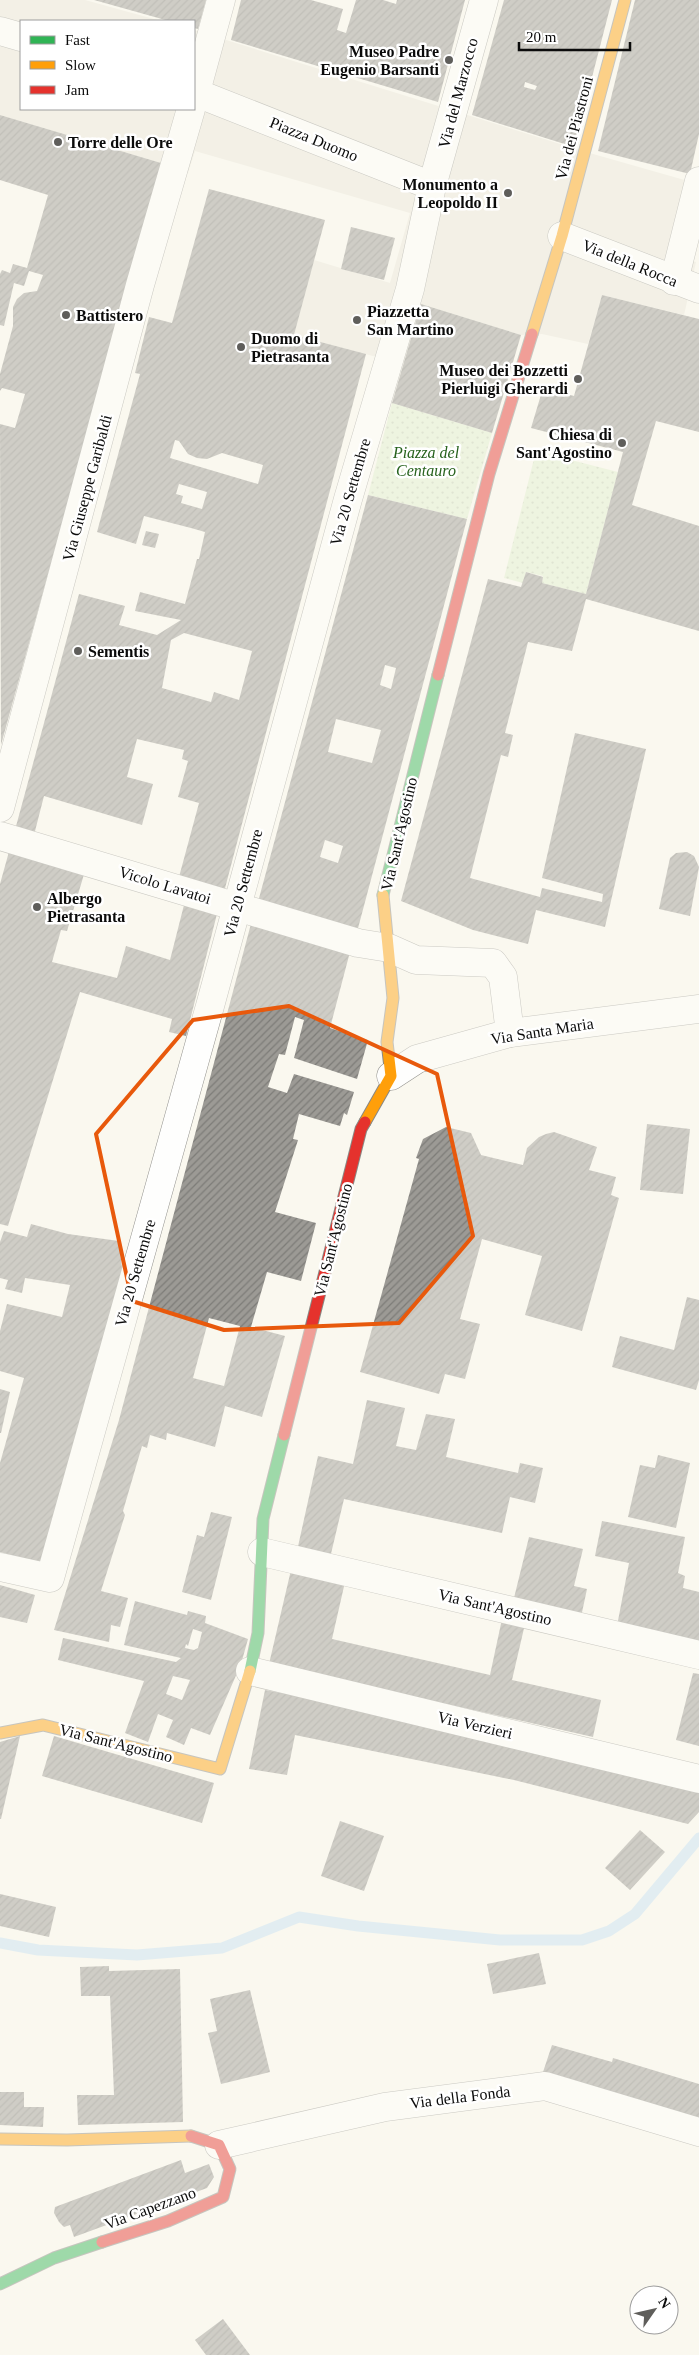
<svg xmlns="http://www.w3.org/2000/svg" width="699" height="2355" font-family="Georgia,serif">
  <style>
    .park { fill: url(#park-dots) }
    .plaza { fill: #eae7db }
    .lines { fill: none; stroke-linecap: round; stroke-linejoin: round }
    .stream { stroke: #c6e1f4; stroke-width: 11 }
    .building { fill: url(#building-hatch); fill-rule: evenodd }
    .street-casing { stroke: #93928e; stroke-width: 29 }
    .fast-casing { stroke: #898884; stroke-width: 13 }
    .slow-casing { stroke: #898884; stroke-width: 13 }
    .jam-casing { stroke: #898884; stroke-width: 13 }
    .street { stroke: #fefefd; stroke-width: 28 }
    .fast { stroke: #30b455; stroke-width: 11 }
    .slow { stroke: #ff9f0a; stroke-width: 11 }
    .jam { stroke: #e5322d; stroke-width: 11 }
    .marked { fill: none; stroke: #e8590c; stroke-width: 4; stroke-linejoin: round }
    .poi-dot { fill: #5f5e5b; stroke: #fff; stroke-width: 2 }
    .labels { text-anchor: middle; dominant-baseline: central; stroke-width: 5; stroke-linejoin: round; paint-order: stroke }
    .poi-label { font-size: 16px; font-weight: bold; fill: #0b0b0b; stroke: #fff; text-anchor: start }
    .street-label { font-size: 16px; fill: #0b0b0b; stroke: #fff }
    .park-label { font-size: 16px; font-style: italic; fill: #27621d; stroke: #fff }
  </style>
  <defs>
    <pattern id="park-dots" width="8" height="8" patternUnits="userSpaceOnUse" patternTransform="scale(1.25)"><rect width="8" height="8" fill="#e1efcf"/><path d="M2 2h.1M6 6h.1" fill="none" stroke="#c0ccb0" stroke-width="1.8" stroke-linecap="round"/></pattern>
    <pattern id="building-hatch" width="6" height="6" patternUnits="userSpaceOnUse" patternTransform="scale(1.25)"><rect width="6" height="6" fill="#9c9a95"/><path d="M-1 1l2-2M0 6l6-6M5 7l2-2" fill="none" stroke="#7d7c78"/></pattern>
  </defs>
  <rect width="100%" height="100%" fill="#faf8ef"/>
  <g class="park">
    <polygon points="392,403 492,433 467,519 368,495"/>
    <polygon points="536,451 618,472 586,594 542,583 543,576 526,572 523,583 504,578"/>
  </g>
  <polygon class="plaza" points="0,0 85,0 161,21 21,21 21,109 194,109 194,30 586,152 695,183 685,259 696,262 684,315 602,295 588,344 542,334 521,335 421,304 403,364 294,335 314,260 390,283 410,213 195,151 188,173 161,163 0,115"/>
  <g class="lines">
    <polyline class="stream" points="0,1943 38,1950 137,1955 222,1948 299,1917 358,1926 500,1940 582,1940 609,1931 635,1914 699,1838"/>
  </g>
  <g class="building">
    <polygon points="94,0 206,0 198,29 194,28 194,21 169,21"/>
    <polygon points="241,0 311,0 343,9 337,30 346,33 356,0 383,0 396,4 397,0 465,0 438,102 231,40"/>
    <path d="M504,0H612L574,147L472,115ZM525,82L537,86L535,90L524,87Z"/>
    <polygon points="635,0 699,0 699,134 690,174 598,151"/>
    <polygon points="0,115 161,163 1,745 0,424 15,428 25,394 2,388 0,391 0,374 13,326 13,307 17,299 24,293 37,291 43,275 29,271 24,286 14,283 4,326 0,325 0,274 2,270 10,273 13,264 27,268 48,195 0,180"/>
    <path d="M209,189L325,220L294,335L366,354L224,892L179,877L199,803L178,797L188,761L182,759L184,750L137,739L127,777L153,784L142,825L44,796L34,835L15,830L79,594L125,606L119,625L157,635L181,620L135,611L140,592L185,604L197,559H199L205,532L191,528L144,516L136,544L97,532L140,374L135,373L149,317L172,323ZM175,440L179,441L188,454L197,458L207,459L222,453L263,465L258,484L170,458ZM179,484L207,492L202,509L181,503L183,496L176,494ZM184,633L252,651L239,700L214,692L211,702L162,688L171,640Z"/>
    <polygon points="351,227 395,238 384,280 341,269"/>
    <polygon points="602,295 699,319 699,432 656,421 632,505 699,526 699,631 586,599 572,651 528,642 505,733 513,735 508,757 501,755 470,878 540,897 542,888 602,902 603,894 542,878 575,733 646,749 605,927 536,910 528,944 473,930 401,901 488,579 521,587 526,572 543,577 542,583 586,594 623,452 531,428 543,388 574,396"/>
    <polygon points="421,304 521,335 492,433 392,403"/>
    <path d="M368,495L467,519L357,932L258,902ZM385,665L396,668L391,689L380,685ZM336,719L381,730L372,763L328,752ZM325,840L343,846L338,863L320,857Z"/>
    <polygon points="146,531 159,534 155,548 142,545"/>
    <polygon points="10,848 85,871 67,931 61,930 52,962 117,978 126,946 170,960 185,901 218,910 186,1036 169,1032 172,1019 80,992 8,1226 0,1224 0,884"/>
    <polygon points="687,852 694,856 699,867 690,916 659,909 670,858 676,853"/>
    <path d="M252,920L351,948L330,1028L368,1040L357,1079L294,1058L304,1020L295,1017L285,1055L279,1054L268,1087L287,1093L294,1074L354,1092L347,1115L344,1113L340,1126L299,1114L293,1139L298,1140L275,1212L316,1223L301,1281L267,1272L251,1327L285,1336L262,1417L225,1406L215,1447L167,1433L166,1440L150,1435L147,1448L142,1446L123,1511L125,1515L101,1591L128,1598L120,1627L111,1625L109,1642L54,1630L119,1420ZM209,1318L240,1326L224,1386L193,1378Z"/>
    <polygon points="647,1124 690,1129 683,1194 640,1190"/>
    <polygon points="446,1127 471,1133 481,1155 523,1165 527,1148 539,1137 546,1134 554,1132 597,1147 589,1170 616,1177 611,1195 619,1198 582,1331 525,1315 542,1256 482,1239 460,1319 480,1324 465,1379 445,1374 439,1394 360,1372 419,1159 416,1158 423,1139"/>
    <polygon points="31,1224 68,1234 119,1241 122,1268 45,1564 0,1552 0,1463 24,1378 0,1371 0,1331 7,1304 62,1317 70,1285 25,1278 22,1293 5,1289 8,1280 0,1278 0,1242 4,1231 27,1237"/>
    <polygon points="687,1297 699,1300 699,1380 696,1390 612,1367 620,1336 674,1350"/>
    <polygon points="0,1389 10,1392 1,1433 0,1433"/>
    <polygon points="367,1400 405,1408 396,1446 416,1450 426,1414 455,1419 446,1457 518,1473 520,1463 543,1468 535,1503 510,1497 502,1533 344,1499 330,1558 297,1551 318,1456 353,1464"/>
    <polygon points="658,1455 690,1463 676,1528 628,1517 640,1465 655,1468"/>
    <polygon points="211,1512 232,1517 211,1600 182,1592 197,1535 204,1537"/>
    <polygon points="602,1521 685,1537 678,1573 685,1576 683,1588 699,1592 699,1642 617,1626 629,1563 595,1556"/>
    <polygon points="529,1537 583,1549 574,1586 587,1589 581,1617 513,1602"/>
    <polygon points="291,1570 345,1582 332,1639 490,1675 502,1619 525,1624 512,1680 601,1700 593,1737 269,1664"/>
    <polygon points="0,1585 35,1595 27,1623 0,1617"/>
    <path d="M135,1601L187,1615L188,1611L206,1616L205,1623L248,1639L241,1664L210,1735L191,1728L184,1745L166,1737L173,1720L158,1714L148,1742L125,1733L144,1681L58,1660L63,1638L176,1662L181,1658L124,1645ZM193,1629L202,1632L198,1648L194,1650L185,1648L186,1644L188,1646ZM173,1676L190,1680L182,1700L166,1694Z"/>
    <polygon points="693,1673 699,1674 699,1746 676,1740"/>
    <polygon points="265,1690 362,1708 699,1790 699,1812 688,1824 514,1780 295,1735 287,1775 249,1769"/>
    <polygon points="20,1736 1,1819 0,1819 0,1742"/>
    <polygon points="54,1736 214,1783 202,1823 42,1776"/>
    <polygon points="340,1821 384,1836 364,1891 321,1876"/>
    <polygon points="640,1830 665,1852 630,1890 605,1868"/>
    <polygon points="0,1894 56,1907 49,1937 0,1926"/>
    <polygon points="539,1953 546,1984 493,1994 487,1964"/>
    <polygon points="109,1966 109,1971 180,1969 183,2122 78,2125 77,2095 114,2095 110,1996 81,1996 80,1967"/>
    <polygon points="250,1990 270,2072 221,2084 208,2033 217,2031 210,1999"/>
    <polygon points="552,2045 612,2062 613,2058 699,2084 699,2118 543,2072"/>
    <polygon points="0,2092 24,2092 24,2107 44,2107 43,2127 0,2125"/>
    <polygon points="181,2160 185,2173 209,2164 214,2177 207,2188 74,2237 70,2225 64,2227 59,2222 54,2213 55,2207"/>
    <polygon points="223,2319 250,2355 206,2355 195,2340"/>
  </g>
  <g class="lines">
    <defs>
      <g id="street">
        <polyline points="0,31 21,37"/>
        <polyline points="194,92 432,186"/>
        <polyline points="194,99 221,0"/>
        <polyline points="562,236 699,289"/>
        <polyline points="674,281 699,181"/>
        <polyline points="0,808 140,285 191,109"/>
        <polyline points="0,836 358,943 389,948 416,960 493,963 503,977 510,1033"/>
        <polyline points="391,1076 417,1059 510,1033 699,1009"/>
        <polyline points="262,1552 699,1655"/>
        <polyline points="0,1567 50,1578 210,1006 348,499 410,289 432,186 484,0"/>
        <polyline points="250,1671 699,1779"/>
        <polyline points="219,2145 385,2107 545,2086 699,2132"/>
      </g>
      <g id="fast">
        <polyline points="383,895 438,675"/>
        <polyline points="250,1671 258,1633 263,1519 284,1435"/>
        <polyline points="0,2284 54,2258 102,2242"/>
      </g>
      <g id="slow">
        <polyline points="532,334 562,236 625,0"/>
        <polyline points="365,1122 391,1076 387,1042 393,998 383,895"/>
        <polyline points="0,1733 43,1725 220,1769 250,1671"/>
        <polyline points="0,2139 67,2140 191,2136"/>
      </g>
      <g id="jam">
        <polyline points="438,675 489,474 532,334"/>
        <polyline points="284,1435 361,1129 365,1122"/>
        <polyline points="102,2242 168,2221 223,2197 230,2169 219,2145 191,2136"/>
      </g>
    </defs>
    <use href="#street" class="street-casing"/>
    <use href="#fast" class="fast-casing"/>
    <use href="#slow" class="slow-casing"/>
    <use href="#jam" class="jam-casing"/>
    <use href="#street" class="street"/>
    <use href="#fast" class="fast"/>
    <use href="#slow" class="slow"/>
    <use href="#jam" class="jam"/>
  </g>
  <path d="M0 0H699V2355H0ZM289,1006L437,1074L473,1236L399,1323L224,1330L132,1301L96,1134L193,1020Z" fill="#faf8ef" fill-opacity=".55" fill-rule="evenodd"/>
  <path class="marked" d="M289,1006L437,1074L473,1236L399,1323L224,1330L132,1301L96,1134L193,1020Z"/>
  <g class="poi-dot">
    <circle cx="449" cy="60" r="5"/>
    <circle cx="58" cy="142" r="5"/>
    <circle cx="508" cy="193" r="5"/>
    <circle cx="66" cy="315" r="5"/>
    <circle cx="357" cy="320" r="5"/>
    <circle cx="241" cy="347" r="5"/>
    <circle cx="578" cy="379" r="5"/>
    <circle cx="622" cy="443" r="5"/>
    <circle cx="78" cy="651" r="5"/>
    <circle cx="37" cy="907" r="5"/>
  </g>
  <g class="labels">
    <g class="poi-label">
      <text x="439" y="51" text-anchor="end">Museo Padre<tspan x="439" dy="18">Eugenio Barsanti</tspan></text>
      <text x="68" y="142">Torre delle Ore</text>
      <text x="498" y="184" text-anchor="end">Monumento a<tspan x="498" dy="18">Leopoldo II</tspan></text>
      <text x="367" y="311">Piazzetta<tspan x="367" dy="18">San Martino</tspan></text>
      <text x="76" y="315">Battistero</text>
      <text x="251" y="338">Duomo di<tspan x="251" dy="18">Pietrasanta</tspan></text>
      <text x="568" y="370" text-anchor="end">Museo dei Bozzetti<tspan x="568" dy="18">Pierluigi Gherardi</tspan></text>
      <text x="612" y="434" text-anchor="end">Chiesa di<tspan x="612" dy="18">Sant'Agostino</tspan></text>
      <text x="88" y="651">Sementis</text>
      <text x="47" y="898">Albergo<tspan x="47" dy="18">Pietrasanta</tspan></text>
    </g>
    <g class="street-label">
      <text transform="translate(458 93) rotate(-75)">Via del Marzocco</text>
      <text transform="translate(574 128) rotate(-75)">Via dei Piastroni</text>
      <text transform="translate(314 139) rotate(22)">Piazza Duomo</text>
      <text transform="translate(630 263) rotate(22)">Via della Rocca</text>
      <text transform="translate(87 488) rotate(-75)">Via Giuseppe Garibaldi</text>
      <text transform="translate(350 492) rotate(-74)">Via 20 Settembre</text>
      <text transform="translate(399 834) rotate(-77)">Via Sant'Agostino</text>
      <text transform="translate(243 883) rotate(-75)">Via 20 Settembre</text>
      <text transform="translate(165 885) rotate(17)">Vicolo Lavatoi</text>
      <text transform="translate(542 1031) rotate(-9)">Via Santa Maria</text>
      <text transform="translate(333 1240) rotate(-76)">Via Sant'Agostino</text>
      <text transform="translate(135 1273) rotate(-74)">Via 20 Settembre</text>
      <text transform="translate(495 1607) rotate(13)">Via Sant'Agostino</text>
      <text transform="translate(475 1725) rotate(13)">Via Verzieri</text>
      <text transform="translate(116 1743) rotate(14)">Via Sant'Agostino</text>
      <text transform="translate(460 2097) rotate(-7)">Via della Fonda</text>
      <text transform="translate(150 2208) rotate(-20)">Via Capezzano</text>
    </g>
    <g class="park-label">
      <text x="426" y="452">Piazza del<tspan x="426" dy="18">Centauro</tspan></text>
    </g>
  </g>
  <rect x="20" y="20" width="175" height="90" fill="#ffffff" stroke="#9d9d9d"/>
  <rect x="30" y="36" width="25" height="8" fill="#30b455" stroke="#9d9d9d"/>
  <text x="65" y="45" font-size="15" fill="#0b0b0b">Fast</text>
  <rect x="30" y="61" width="25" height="8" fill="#ff9f0a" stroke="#9d9d9d"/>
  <text x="65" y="70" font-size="15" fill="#0b0b0b">Slow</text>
  <rect x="30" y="86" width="25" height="8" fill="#e5322d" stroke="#9d9d9d"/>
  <text x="65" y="95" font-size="15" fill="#0b0b0b">Jam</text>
  <g transform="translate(654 2310) rotate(56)"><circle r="24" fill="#ffffff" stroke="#9d9d9d"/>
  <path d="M0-4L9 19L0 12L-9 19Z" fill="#5f5e5b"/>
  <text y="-8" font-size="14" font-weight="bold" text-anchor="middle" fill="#0b0b0b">N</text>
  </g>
  <path d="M519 42v8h111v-8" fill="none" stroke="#0b0b0b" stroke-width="2.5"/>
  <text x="526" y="42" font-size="15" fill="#0b0b0b" stroke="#ffffff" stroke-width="4" paint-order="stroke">20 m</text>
</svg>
